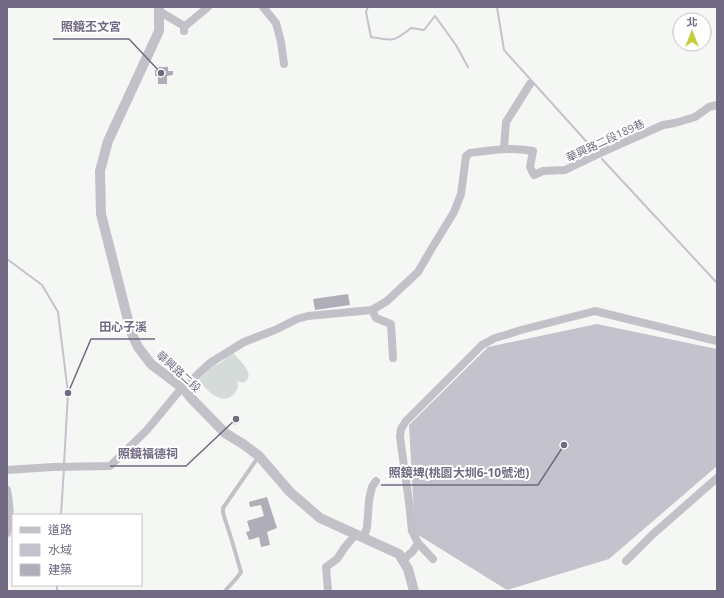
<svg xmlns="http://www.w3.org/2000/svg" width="724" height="598" font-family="'Open Sans','Noto Sans TC',sans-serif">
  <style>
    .green { fill: #d5dbd8 }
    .water { fill: #c3c2cd }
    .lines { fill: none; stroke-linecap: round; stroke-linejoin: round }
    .stream { stroke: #c3c2cd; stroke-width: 2 }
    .building { fill: #afadb7 }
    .service { stroke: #c3c1c8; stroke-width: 4 }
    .minor { stroke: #c3c1c8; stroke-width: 8 }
    .tertiary { stroke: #c3c1c8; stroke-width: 10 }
    .labels { text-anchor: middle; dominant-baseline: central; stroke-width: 4; stroke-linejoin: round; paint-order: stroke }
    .street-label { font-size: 11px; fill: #716a82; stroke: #fff }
    .leader { fill: none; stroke: #716a82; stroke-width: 1.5 }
    .callout-dot { fill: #716a82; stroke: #fff; stroke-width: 1.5 }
    .callout-label { font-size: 12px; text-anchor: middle; font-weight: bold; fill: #716a82; stroke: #fff; stroke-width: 4; stroke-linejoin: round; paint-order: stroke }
  </style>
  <rect width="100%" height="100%" fill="#f5f7f5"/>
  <path class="green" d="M233,353C239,359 255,374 246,381C243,384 241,382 237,381C239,386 238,389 235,393C223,408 205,390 199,379L214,365L219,364Z"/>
  <polygon class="water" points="597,324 717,349 717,466 609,559 507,590 415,533 409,425 488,347"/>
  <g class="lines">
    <g class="stream">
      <path d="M368,7L366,12L371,37C393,41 394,42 411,28L424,30L435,16L456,45L468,67"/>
      <polyline points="497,7 504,50 594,150"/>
      <polyline points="602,159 717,283"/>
      <polyline points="7,259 42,285 58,312 68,393 64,464"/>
      <polyline points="61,515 64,468"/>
      <polyline points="57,591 57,585"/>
    </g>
  </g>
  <g class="building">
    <polygon points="159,67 168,67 168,71 173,71 173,75 167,76 167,84 158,84 158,76 155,76 155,70 158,70"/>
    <polygon points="348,294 350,305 315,310 313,299"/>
    <polygon points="237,414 241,418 235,425 232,420"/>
    <polygon points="267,497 277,528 267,532 270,545 261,547 259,537 249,540 246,532 250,531 247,521 264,516 261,505 250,507 249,502"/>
  </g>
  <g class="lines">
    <path class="service" d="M225,591C230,585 237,579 241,572L232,541L223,513V508L259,456"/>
    <g class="minor">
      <polyline points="263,7 276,23 281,42 284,64"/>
      <polyline points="159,11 184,26 184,31"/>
      <polyline points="184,27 208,7"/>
      <polyline points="504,148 506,122 530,84"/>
      <polyline points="372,310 376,318 391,324 393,358"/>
      <path d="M7,470L53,467L110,466L147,430L180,390L184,389L198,374L210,363L244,342L275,330L297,319L308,316L372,310L387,301L418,272L432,248L454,212L461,194L466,156L470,153C492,150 510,147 533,151L530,167L534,175L543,171L565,170L605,151L663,125L675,123L695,117L709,107L717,105"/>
      <path d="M7,490C10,504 11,518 7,533"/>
      <polyline points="363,538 367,528 369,500 372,487 376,481"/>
      <polyline points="433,559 418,543 412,531 409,502 400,437 401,429 406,421 482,345 495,338 509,334 521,330 595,311 717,341"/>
      <polyline points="403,560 413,551 418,543"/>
      <polyline points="626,561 652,535 717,478"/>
      <polyline points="328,591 326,567 337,559 345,547 356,534"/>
    </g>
    <polyline class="tertiary" points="159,7 159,31 108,141 100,171 101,214 131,332 138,347 151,364 184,389 191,398 225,433 243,444 259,456 290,492 320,518 399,554 408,569 414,591"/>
  </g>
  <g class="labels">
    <g class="street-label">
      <text transform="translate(605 140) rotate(-25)">華興路二段189巷</text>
      <text transform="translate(179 371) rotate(42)">華興路二段</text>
    </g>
  </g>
  <path class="leader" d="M161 73L129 39H53M68 393L91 339H155M236 419L186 466H110M564 445L538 485H381"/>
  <g class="callout-dot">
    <circle cx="161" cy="73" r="4"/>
    <circle cx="68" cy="393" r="4"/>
    <circle cx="236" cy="419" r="4"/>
    <circle cx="564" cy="445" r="4"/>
  </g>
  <g class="callout-label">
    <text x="91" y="31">照鏡丕文宮</text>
    <text x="123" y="331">田心子溪</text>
    <text x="148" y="458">照鏡福德祠</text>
    <text x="459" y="477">照鏡埤(桃園大圳6-10號池)</text>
  </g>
  <rect width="724" height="598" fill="none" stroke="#716a82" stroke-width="16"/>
  <rect x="12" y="514" width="130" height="72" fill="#ffffff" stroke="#c6c3cd"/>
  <rect x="20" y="527" width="20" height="6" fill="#c3c1c8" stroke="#c6c3cd"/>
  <text x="48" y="534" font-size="12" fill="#716a82">道路</text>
  <rect x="20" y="544" width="20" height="12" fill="#c3c2cd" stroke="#c6c3cd"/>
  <text x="48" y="554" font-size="12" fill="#716a82">水域</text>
  <rect x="20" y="564" width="20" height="12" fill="#afadb7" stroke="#c6c3cd"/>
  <text x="48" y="574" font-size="12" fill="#716a82">建築</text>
  <g transform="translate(692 32)"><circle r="19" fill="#ffffff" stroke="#c6c3cd"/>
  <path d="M0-3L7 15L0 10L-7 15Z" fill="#c4cc40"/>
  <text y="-6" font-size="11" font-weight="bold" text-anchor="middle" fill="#716a82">北</text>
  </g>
</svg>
